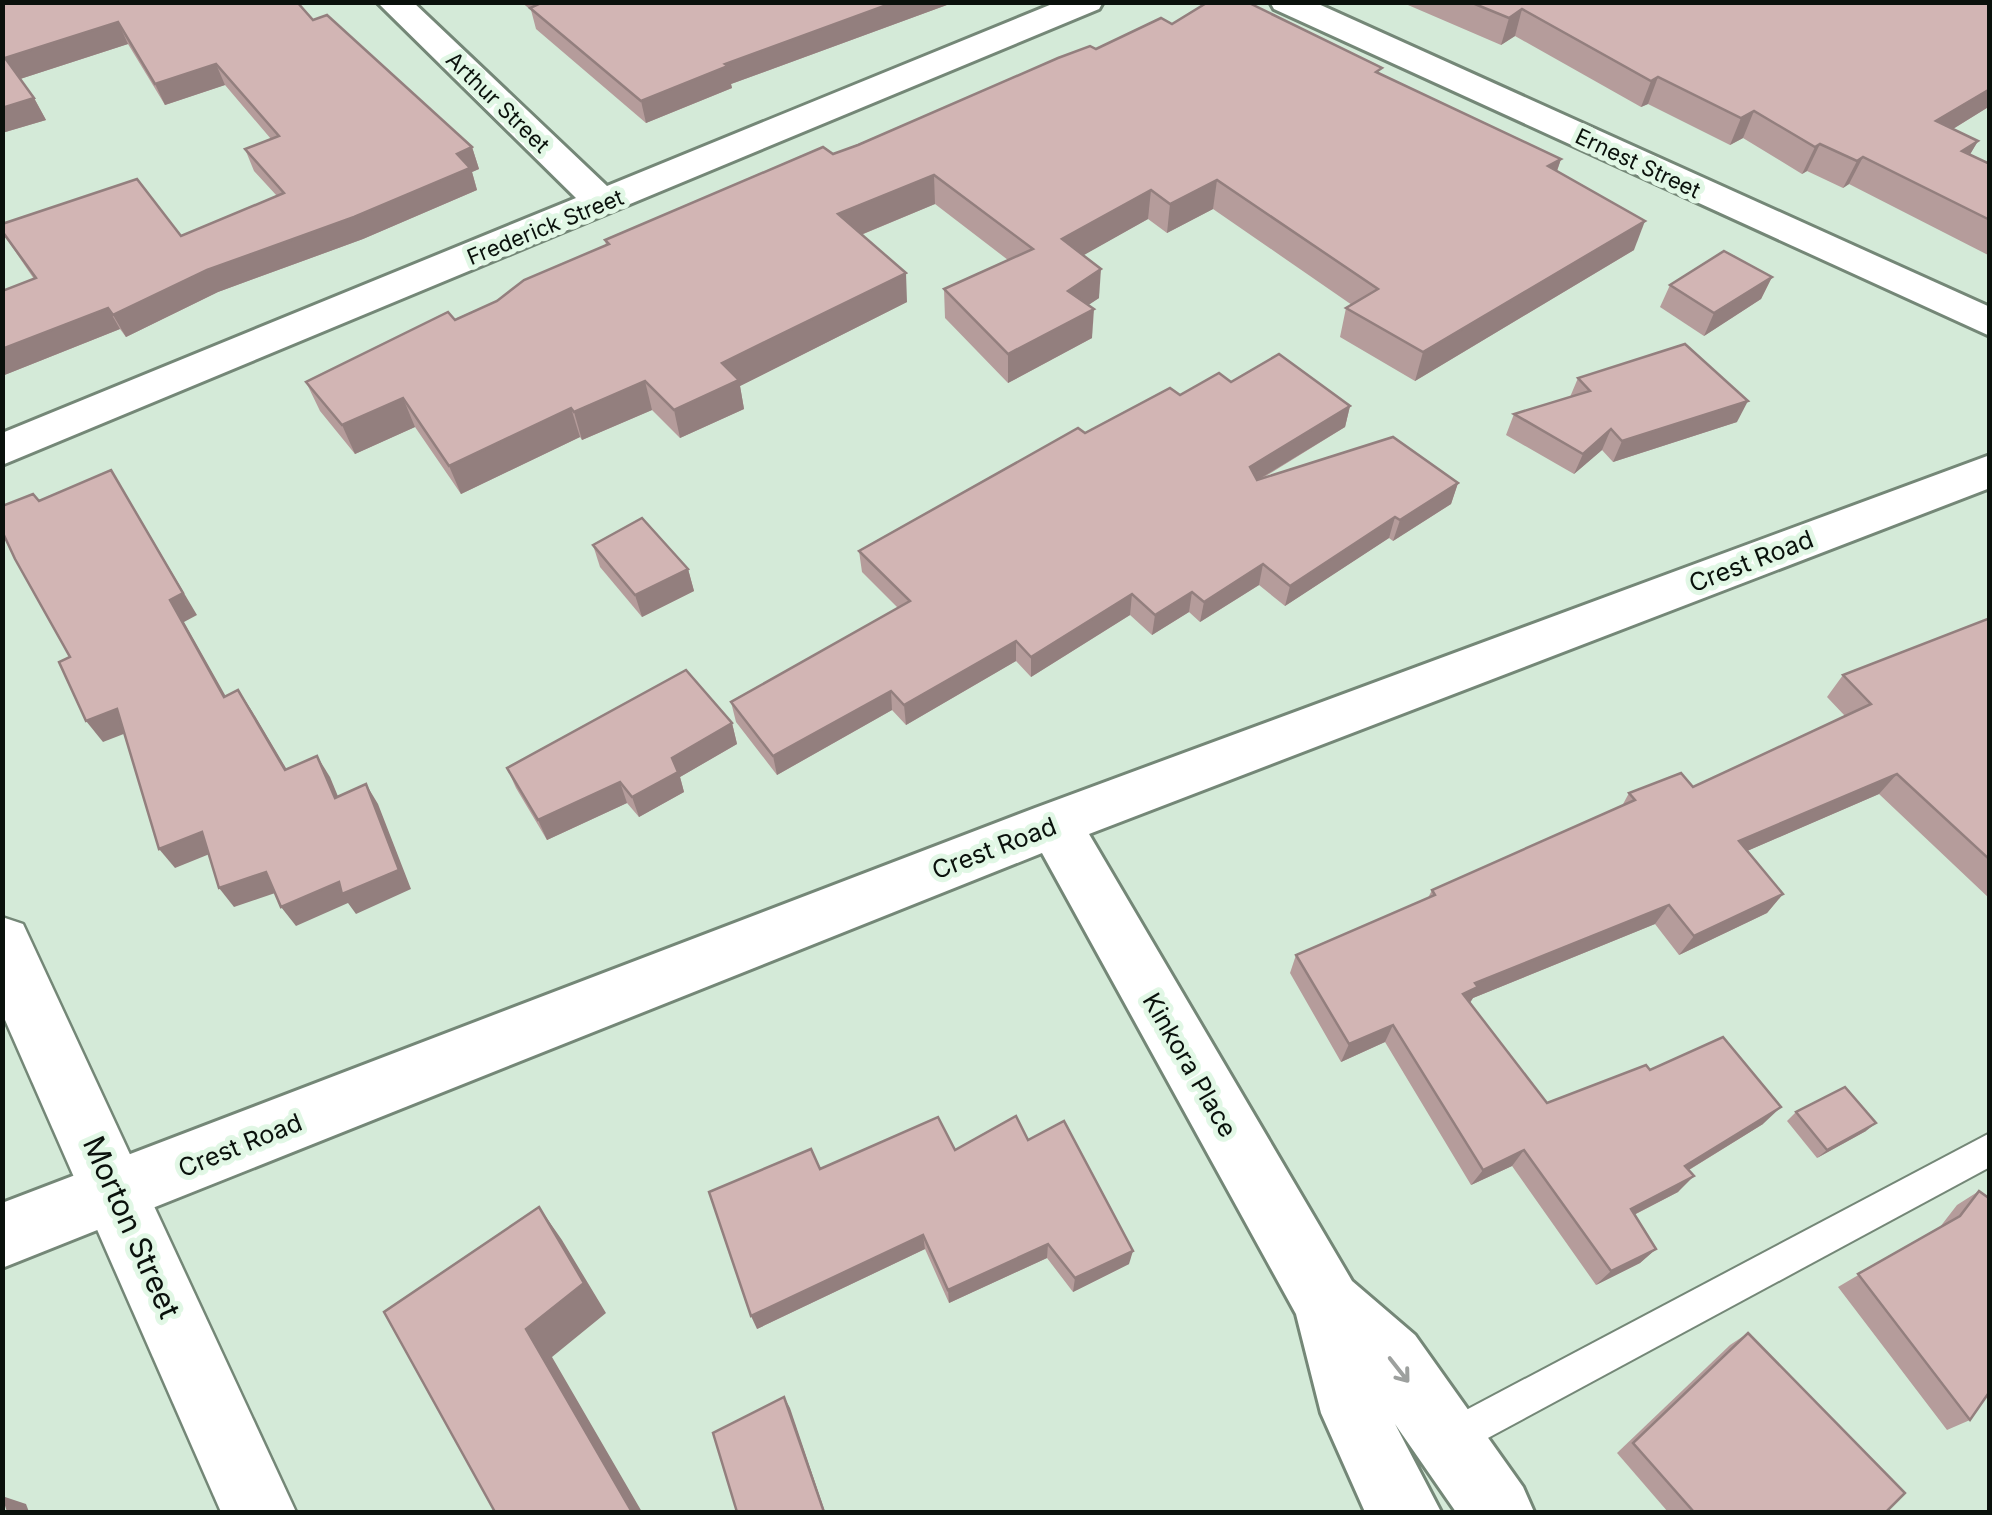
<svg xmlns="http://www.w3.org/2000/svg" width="1992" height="1515" font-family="Inter,sans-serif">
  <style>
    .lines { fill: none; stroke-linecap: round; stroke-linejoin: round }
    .service-casing { stroke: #748777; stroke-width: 4 }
    .minor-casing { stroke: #748777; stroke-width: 6 }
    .tertiary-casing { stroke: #748777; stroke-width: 5 }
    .service { fill: #fff; fill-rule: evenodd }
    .minor { fill: #fff; fill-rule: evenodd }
    .tertiary { fill: #fff; fill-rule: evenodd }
    .wall { fill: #b59c9b }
    .shaded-wall { fill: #937f7e }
    .building { fill: #d2b5b4; stroke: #937f7e; stroke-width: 2.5 }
    .oneway { stroke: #9da09e }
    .labels { text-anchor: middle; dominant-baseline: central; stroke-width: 10; stroke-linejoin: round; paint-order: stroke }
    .far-street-label { font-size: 22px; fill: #0a110c; stroke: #e1f7e5 }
    .street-label { font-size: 25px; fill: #0a110c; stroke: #e1f7e5 }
    .near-street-label { font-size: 30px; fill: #0a110c; stroke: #e1f7e5 }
  </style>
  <rect width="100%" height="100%" fill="#d4ead8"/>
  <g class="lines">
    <defs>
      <polygon id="service" points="1990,1133 1990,1167 1460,1453 1447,1458 1434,1453 1429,1440 1434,1427"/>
      <g id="minor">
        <polygon points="377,2 413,2 607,186 1057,2 1103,2 1099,9 2,465 2,433 576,198"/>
        <polygon points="1270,2 1314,2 1990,307 1990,336 1274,9"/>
        <polygon points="1990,455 1990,488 1089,834 1352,1281 1415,1335 1523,1487 1534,1512 1456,1512 1395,1424 1441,1512 1365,1512 1321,1413 1296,1314 1042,853 2,1268 2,1203 1035,808"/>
      </g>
      <polygon id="tertiary" points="2,917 23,924 296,1512 221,1512 2,1013"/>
    </defs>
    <use href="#service" class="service-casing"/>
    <use href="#minor" class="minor-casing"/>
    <use href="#tertiary" class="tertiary-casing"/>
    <use href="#service" class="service"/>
    <use href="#minor" class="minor"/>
    <use href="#tertiary" class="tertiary"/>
  </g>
  <g class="wall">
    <polygon points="2,2 313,20 472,147 479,169 472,172 477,190 363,239 218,292 126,337 120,329 2,376 2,291 34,279 2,232 181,236 277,196 254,171 245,149 271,139 225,85 165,105 128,44 20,79 34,98 46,120 2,133"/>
    <polygon points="521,2 955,2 731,84 732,88 646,123 536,29 531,10"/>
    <polygon points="1401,2 1990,2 1990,106 1953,129 1978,141 1970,154 1990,164 1990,256 1849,184 1843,188 1807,171 1802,174 1743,138 1730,145 1648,104 1641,107 1515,36 1501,45"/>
    <polygon points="1172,24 1381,74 1561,159 1557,171 1634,250 1415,381 1340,337 1346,308 1352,305 1213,209 1167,233 1148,219 1083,255 1099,298 1088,305 1092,338 1008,383 945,318 944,289 1008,260 935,204 861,235 907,302 740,386 744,409 680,438 652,410 582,440 580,437 461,494 415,427 355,454 320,411 306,382 497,301 606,245 605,240 833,154 1096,49"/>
    <polygon points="1772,277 1761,299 1704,336 1660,307 1670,285"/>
    <polygon points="1578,378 1737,422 1613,462 1602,450 1574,474 1506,435 1514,414 1570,397"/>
    <polygon points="1231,382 1350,406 1345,427 1261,479 1458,483 1451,504 1393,541 1389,538 1285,606 1259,585 1200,622 1189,612 1152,635 1130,615 1031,677 1016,661 906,725 892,710 777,775 736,722 731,702 898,608 862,572 859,551 1085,433 1180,395"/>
    <polygon points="593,545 688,569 694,591 642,617 600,567"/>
    <polygon points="1990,618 1990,899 1879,794 1747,851 1783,894 1767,913 1679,955 1655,924 1473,998 1469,1003 1547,1103 1650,1070 1763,1124 1689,1170 1678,1192 1634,1215 1656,1249 1640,1263 1596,1285 1512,1166 1471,1185 1385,1042 1341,1062 1290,973 1296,955 1428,898 1432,890 1622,806 1629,793 1693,787 1845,716 1827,697 1843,675"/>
    <polygon points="732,723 737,744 680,777 684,792 639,817 627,803 547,840 516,788 507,768"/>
    <polygon points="1796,1112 1866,1131 1817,1158 1787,1121"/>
    <polygon points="1028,1140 1129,1264 1073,1292 1047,1258 949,1303 925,1249 757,1329 820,1169"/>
    <polygon points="1979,1191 1970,1420 1947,1430 1838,1287 1940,1227 1957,1205"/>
    <polygon points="1748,1333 1886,1512 1668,1512 1617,1453 1730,1345"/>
  </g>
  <g class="shaded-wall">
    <polygon points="895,2 955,2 731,84 732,88 646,123 641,101 725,64"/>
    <polygon points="1522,9 1515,36 1501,45 1509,18"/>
    <polygon points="118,22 128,44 17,80 5,58"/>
    <polygon points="216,64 225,85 165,105 155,84"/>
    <polygon points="1658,77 1648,104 1641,107 1651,81"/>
    <polygon points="1990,89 1990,106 1922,148 1936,121"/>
    <polygon points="34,98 46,120 2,133 2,108"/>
    <polygon points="1754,111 1743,138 1730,145 1741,118"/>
    <polygon points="1978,141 1962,168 1962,151"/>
    <polygon points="1820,144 1807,171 1802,174 1815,147"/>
    <polygon points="472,147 479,169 472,172 477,190 363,239 218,292 126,337 113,315"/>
    <polygon points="1863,157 1849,184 1843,188 1857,161"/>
    <polygon points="1561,159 1551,188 1548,166"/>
    <polygon points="934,175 935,204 841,243 838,214"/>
    <polygon points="1217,180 1213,209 1167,233 1170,204"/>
    <polygon points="1151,190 1148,219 1061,268 1062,239"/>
    <polygon points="1645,221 1634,250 1415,381 1423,352"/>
    <polygon points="1101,269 1099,298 1066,320 1068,291"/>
    <polygon points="906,273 907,302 740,386 744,409 680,438 674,410 722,363"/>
    <polygon points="1772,277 1761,299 1704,336 1714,313"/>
    <polygon points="108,308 120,329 2,376 2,349"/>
    <polygon points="1094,309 1092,338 1008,383 1008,354"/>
    <polygon points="645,381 652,410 582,440 574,412"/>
    <polygon points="403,398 415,427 355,454 342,425"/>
    <polygon points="1748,401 1737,422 1613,462 1622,441"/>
    <polygon points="1350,406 1345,427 1246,487 1250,467"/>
    <polygon points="571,408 580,437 461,494 449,466"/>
    <polygon points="1611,429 1602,450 1574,474 1583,454"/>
    <polygon points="111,470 197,615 184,622 238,718 224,697 170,600"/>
    <polygon points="1458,483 1451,504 1393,541 1400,520"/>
    <polygon points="1395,517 1389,538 1285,606 1290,586"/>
    <polygon points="1263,564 1259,585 1200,622 1204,602"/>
    <polygon points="688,569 694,591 642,617 635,595"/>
    <polygon points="1192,592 1189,612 1152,635 1155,615"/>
    <polygon points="1132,594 1130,615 1031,677 1031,657"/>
    <polygon points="1016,641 1016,661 906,725 904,705"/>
    <polygon points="238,690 252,711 299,790 285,770"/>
    <polygon points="891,691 892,710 777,775 773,756"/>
    <polygon points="117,709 134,730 103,742 86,721"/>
    <polygon points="732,723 737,744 680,777 684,792 639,817 632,797 672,758"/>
    <polygon points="317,756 330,777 347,818 335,798"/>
    <polygon points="1897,774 1879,794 1724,861 1739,841"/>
    <polygon points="620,782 627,803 547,840 538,820"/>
    <polygon points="366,784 378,804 411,889 356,914 348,903 296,926 281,907"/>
    <polygon points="202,832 217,851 175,868 159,849"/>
    <polygon points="266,872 281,891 234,907 219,888"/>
    <polygon points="1783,894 1767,913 1679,955 1694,936"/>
    <polygon points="1669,905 1655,924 1473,998 1468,1006 1463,994 1475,983"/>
    <polygon points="1393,1025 1385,1042 1341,1062 1349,1044"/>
    <polygon points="1781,1107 1763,1124 1669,1182 1685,1166"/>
    <polygon points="1876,1123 1866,1131 1817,1158 1827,1150"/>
    <polygon points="1524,1150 1512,1166 1471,1185 1483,1170"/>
    <polygon points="1694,1176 1678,1192 1616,1224 1631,1209"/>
    <polygon points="539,1207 562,1240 606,1313 552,1357 642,1512 632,1512 526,1329"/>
    <polygon points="923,1235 925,1249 757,1329 751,1316"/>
    <polygon points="1048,1244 1047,1258 949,1303 948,1290"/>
    <polygon points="1656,1249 1640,1263 1596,1285 1611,1271"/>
    <polygon points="1133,1251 1129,1264 1073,1292 1075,1278"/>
    <polygon points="784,1397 790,1408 825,1512 824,1512"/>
    <polygon points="2,1496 26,1504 29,1512 7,1512"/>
  </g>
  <g class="building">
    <polygon points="2,2 297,2 313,20 327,15 472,147 457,154 470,168 354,217 207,270 113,315 108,308 2,349 2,291 36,278 2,231 2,224 137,179 181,236 284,193 245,149 279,136 216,64 155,84 118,22 5,58 34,98 2,108"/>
    <polygon points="543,2 895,2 725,64 728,66 641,101 530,8"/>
    <polygon points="1208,2 1247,2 1382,68 1376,72 1561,159 1548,166 1645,221 1423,352 1346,308 1378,289 1217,180 1170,204 1151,190 1062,239 1101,269 1068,291 1094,309 1008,354 944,289 1033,249 934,175 838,214 906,273 722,363 739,380 674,410 645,381 574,412 571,408 449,466 403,398 342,425 306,382 448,312 455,320 497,301 524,280 609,244 605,240 823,147 833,154 858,145 1058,58 1090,46 1096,49 1161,18 1172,24"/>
    <polygon points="1470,2 1990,2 1990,89 1936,121 1978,141 1962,151 1990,164 1990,220 1863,157 1857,161 1820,144 1815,147 1754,111 1741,118 1658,77 1651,81 1522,9 1509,18"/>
    <polygon points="1724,251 1772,277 1714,313 1670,285"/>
    <polygon points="1685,344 1748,401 1622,441 1611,429 1583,454 1514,414 1590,391 1578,378"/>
    <polygon points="1279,354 1350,406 1250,467 1257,480 1393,437 1458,483 1400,520 1395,517 1290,586 1263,564 1204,602 1192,592 1155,615 1132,594 1031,657 1016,641 904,705 891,691 773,756 731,702 910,601 859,551 1078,428 1085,433 1170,388 1180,395 1219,373 1231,382"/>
    <polygon points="111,470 183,593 170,600 224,697 238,690 285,770 317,756 335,798 366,784 399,870 342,894 339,882 281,907 266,872 219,888 202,832 159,849 117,709 86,721 59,662 70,657 15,559 2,531 2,506 33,494 39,501"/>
    <polygon points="642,518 688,569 635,595 593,545"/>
    <polygon points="1990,618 1990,860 1897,774 1739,841 1783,894 1694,936 1669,905 1475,983 1478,987 1463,994 1547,1103 1646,1065 1650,1070 1723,1037 1781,1107 1685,1166 1694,1176 1631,1209 1656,1249 1611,1271 1524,1150 1483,1170 1393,1025 1349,1044 1296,955 1435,895 1432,890 1635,800 1629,793 1681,773 1693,787 1871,704 1843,675"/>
    <polygon points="686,670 732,723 672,758 678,772 632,797 620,782 538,820 507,768"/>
    <polygon points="1845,1087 1876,1123 1827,1150 1796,1112"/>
    <polygon points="1016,1116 1028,1140 1064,1121 1133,1251 1075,1278 1048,1244 948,1290 923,1235 751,1316 709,1192 811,1149 820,1169 938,1117 955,1150"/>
    <polygon points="1979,1191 1990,1199 1990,1391 1970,1420 1858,1274 1960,1216"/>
    <polygon points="539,1207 584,1283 526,1329 632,1512 495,1512 384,1312"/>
    <polygon points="1748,1333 1905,1493 1886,1512 1694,1512 1633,1443"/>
    <polygon points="784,1397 824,1512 737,1512 713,1433"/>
  </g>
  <defs><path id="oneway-shaft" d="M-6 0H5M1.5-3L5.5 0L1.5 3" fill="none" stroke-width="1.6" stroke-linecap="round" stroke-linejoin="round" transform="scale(2.5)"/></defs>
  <use class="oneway" href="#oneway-shaft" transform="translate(1399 1370) rotate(52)"/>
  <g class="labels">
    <g class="far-street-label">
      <text transform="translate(498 102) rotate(44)">Arthur Street</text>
      <text transform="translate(1638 163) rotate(25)">Ernest Street</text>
      <text transform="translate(545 227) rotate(-22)">Frederick Street</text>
    </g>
    <g class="street-label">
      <text transform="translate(1751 561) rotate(-21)">Crest Road</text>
      <text transform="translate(994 848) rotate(-21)">Crest Road</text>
      <text transform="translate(1190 1065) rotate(60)">Kinkora Place</text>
      <text transform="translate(240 1145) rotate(-22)">Crest Road</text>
    </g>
    <g class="near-street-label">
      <text transform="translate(132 1227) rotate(66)">Morton Street</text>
    </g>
  </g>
  <rect width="1992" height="1515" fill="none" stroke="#0a110c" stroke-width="10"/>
</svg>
